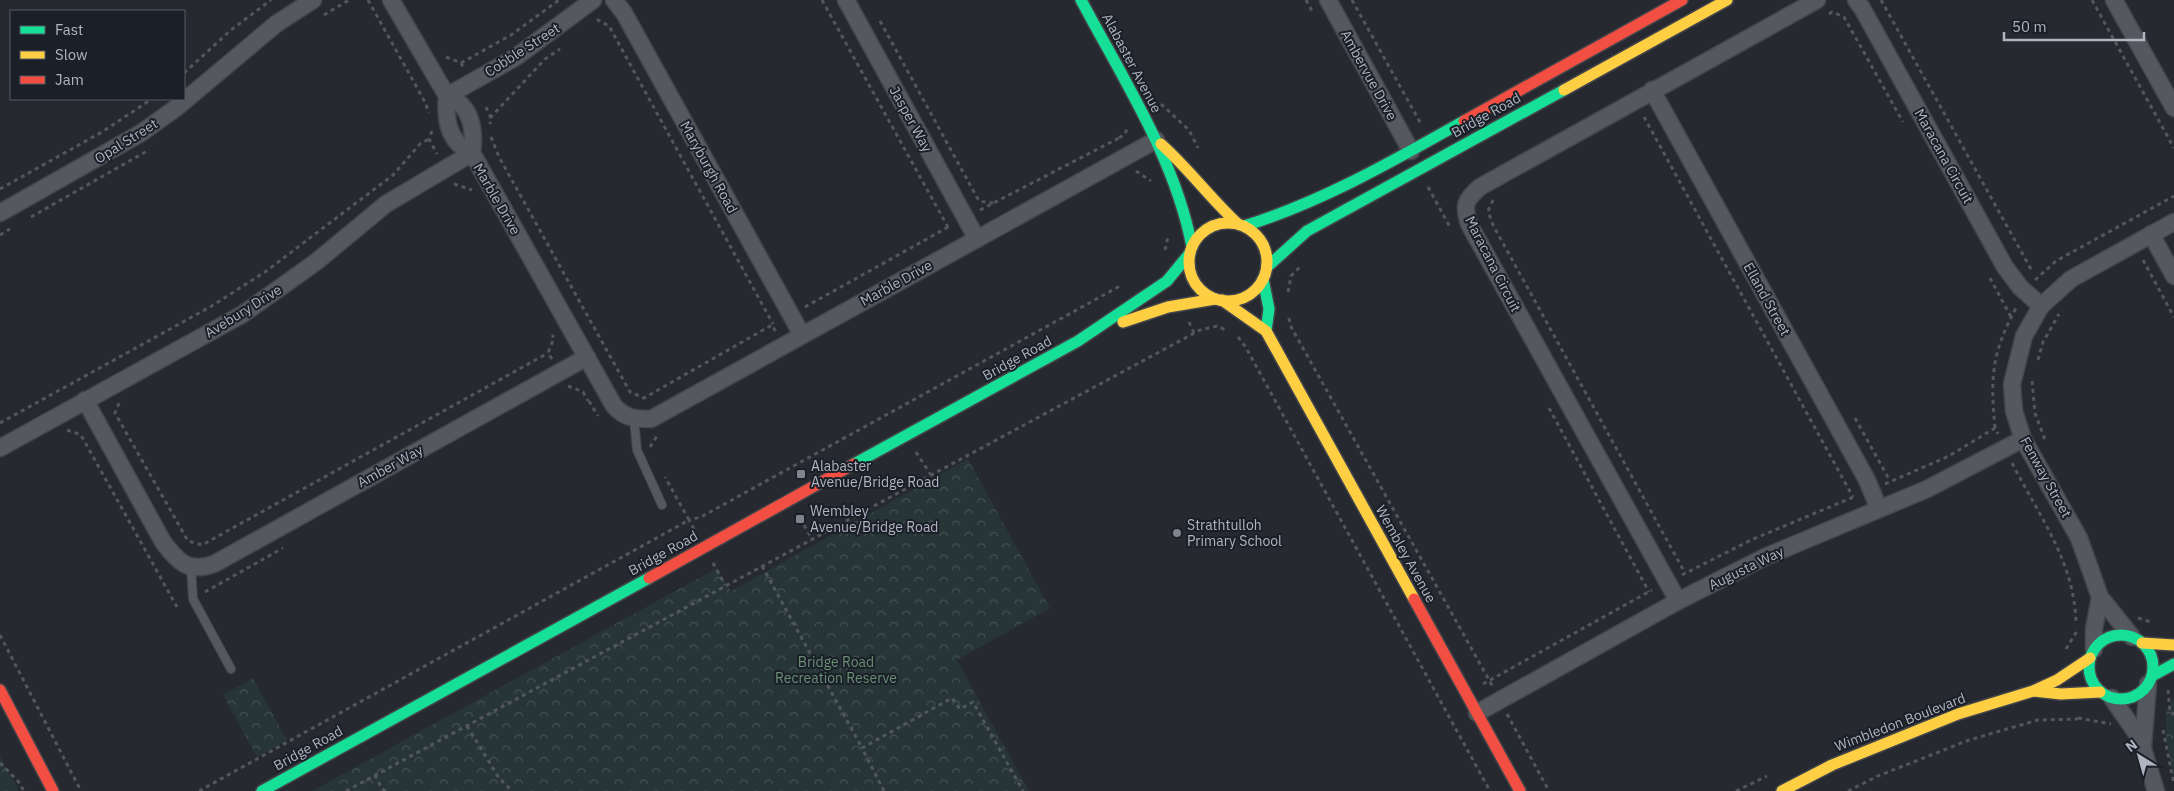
<svg xmlns="http://www.w3.org/2000/svg" width="2174" height="791" font-family="'IBM Plex Sans',sans-serif">
  <style>
    .park { fill: url(#park-crowns) }
    .lines { fill: none; stroke-linecap: round; stroke-linejoin: round }
    .lane-casing { stroke: #43454a; stroke-width: 10 }
    .street-casing { stroke: #43454a; stroke-width: 19 }
    .fast-casing { stroke: #43454a; stroke-width: 14 }
    .slow-casing { stroke: #43454a; stroke-width: 14 }
    .jam-casing { stroke: #43454a; stroke-width: 14 }
    .path { stroke: #53575c; stroke-width: 3; stroke-dasharray: 4 4; stroke-linecap: butt }
    .lane { stroke: #55585e; stroke-width: 8 }
    .street { stroke: #55585e; stroke-width: 16 }
    .fast { stroke: #16e098; stroke-width: 11 }
    .slow { stroke: #ffcf43; stroke-width: 11 }
    .jam { stroke: #f24e42; stroke-width: 11 }
    .poi-dot { fill: #7f848e; stroke: #1a1f28; stroke-width: 2 }
    .labels { text-anchor: middle; dominant-baseline: central; stroke-width: 4; stroke-linejoin: round; paint-order: stroke }
    .street-label { font-size: 14px; fill: #afb5c1; stroke: #1a1f28 }
    .poi-label { font-size: 14px; fill: #afb5c1; stroke: #1a1f28; text-anchor: start }
    .park-label { font-size: 14px; fill: #6a8e74; stroke: #1a1f28 }
  </style>
  <defs>
    <pattern id="park-crowns" width="20" height="18" patternUnits="userSpaceOnUse" patternTransform="scale(1.25)"><rect width="20" height="18" fill="#273537"/><path d="M2 6a3 3 0 1 1 6 0M12 15a3 3 0 1 1 6 0" fill="none" stroke="#445052"/></pattern>
  </defs>
  <rect width="100%" height="100%" fill="#26292f"/>
  <g class="park">
    <polygon points="968,459 1050,608 957,660 1029,791 312,791 717,568 731,591"/>
    <polygon points="253,678 287,740 257,757 223,695"/>
    <polygon points="2174,698 2174,778 2166,741 2166,709"/>
    <polygon points="0,756 19,791 0,791"/>
  </g>
  <g class="lines">
    <defs>
      <g id="lane">
        <polyline points="634,419 637,450 662,505"/>
        <polyline points="191,567 193,599 231,669"/>
      </g>
      <g id="street">
        <path d="M391,0L447,96C445,120 448,142 472,153L614,406C625,418 635,419 651,419L1156,140"/>
        <polyline points="614,0 624,13 802,335"/>
        <polyline points="846,0 977,239"/>
        <polyline points="1328,0 1411,151"/>
        <polyline points="1856,0 1862,8 2005,267 2020,287 2041,306"/>
        <polyline points="2114,0 2174,108"/>
        <polyline points="1652,90 1867,480 1879,509"/>
        <polyline points="447,96 516,57 593,0"/>
        <path d="M447,96C472,105 475,130 472,153"/>
        <polyline points="0,213 141,133 176,108 276,24 313,0"/>
        <polyline points="2151,234 2174,276"/>
        <path d="M85,400L163,542C178,562 188,573 214,564L587,357"/>
        <polyline points="0,448 243,314 316,262 386,204 472,153"/>
        <path d="M1678,601L1469,224C1463,205 1465,200 1480,187L1817,0"/>
        <polyline points="2132,637 2100,597 2079,538 2023,439 2014,411 2012,384 2024,336 2041,306 2071,279 2174,222"/>
        <polyline points="2094,649 2094,629 2100,597"/>
        <polyline points="2112,698 2137,734 2143,749 2156,791"/>
        <polyline points="1477,713 1678,601 1765,557 1927,489 2023,439"/>
        <polyline points="2143,746 2148,684"/>
      </g>
      <g id="fast">
        <path d="M1081,0C1123,79 1175,158 1192,247"/>
        <path d="M1244,226C1322,202 1393,161 1464,121"/>
        <polyline points="1267,267 1307,231 1564,90"/>
        <polyline points="1263,279 1269,309 1266,331"/>
        <polyline points="854,464 1078,341 1167,281 1190,253"/>
        <circle cx="2121" cy="667" r="32"/>
        <polyline points="2152,676 2174,664"/>
        <polyline points="262,791 649,578"/>
      </g>
      <g id="slow">
        <polyline points="1564,90 1727,0"/>
        <path d="M1161,144C1189,169 1211,199 1238,224"/>
        <circle cx="1228" cy="262" r="39"/>
        <polyline points="1222,300 1266,331 1414,599"/>
        <polyline points="1123,322 1168,307 1215,299"/>
        <polyline points="2142,643 2174,645"/>
        <polyline points="2034,691 2061,694 2100,692"/>
        <polyline points="1782,791 1832,765 1958,714 2033,691 2057,680 2090,658"/>
      </g>
      <g id="jam">
        <polyline points="1464,121 1682,0"/>
        <polyline points="649,578 854,464"/>
        <polyline points="1414,599 1520,791"/>
        <polyline points="0,690 53,791"/>
      </g>
    </defs>
    <use href="#lane" class="lane-casing"/>
    <use href="#street" class="street-casing"/>
    <use href="#fast" class="fast-casing"/>
    <use href="#slow" class="slow-casing"/>
    <use href="#jam" class="jam-casing"/>
    <g class="path">
      <polyline points="368,0 425,102 429,113"/>
      <polyline points="822,0 949,229"/>
      <polyline points="1306,0 1312,11"/>
      <polyline points="1352,0 1421,124"/>
      <polyline points="1881,0 2032,271"/>
      <polyline points="2092,0 2174,148"/>
      <polyline points="1829,14 1832,12 1844,17 1903,122"/>
      <polyline points="324,15 349,0"/>
      <polyline points="597,21 598,20 609,26 773,324"/>
      <polyline points="880,21 979,201 993,203"/>
      <polyline points="446,57 461,63 464,69"/>
      <polyline points="461,63 511,35 559,0"/>
      <polyline points="184,73 231,30 271,0"/>
      <polyline points="1161,104 1189,130 1198,148"/>
      <polyline points="486,107 491,118 490,124"/>
      <polyline points="1644,117 1853,497"/>
      <polyline points="490,118 545,59 560,49"/>
      <polyline points="432,131 429,139 437,154"/>
      <polyline points="491,137 499,157 630,392 644,398 772,325 776,332"/>
      <polyline points="1119,138 1125,134 1127,129"/>
      <polyline points="1136,171 1151,181"/>
      <polyline points="454,184 472,190"/>
      <polyline points="1428,187 1451,229"/>
      <polyline points="0,189 102,132 152,99"/>
      <polyline points="1493,200 1488,211 1493,225 1685,573"/>
      <polyline points="980,210 1119,138"/>
      <polyline points="31,217 147,151"/>
      <polyline points="0,235 10,229"/>
      <polyline points="1165,250 1168,237"/>
      <polyline points="2143,260 2174,317"/>
      <polyline points="1990,278 2011,317"/>
      <polyline points="2035,280 2056,261 2174,196"/>
      <polyline points="1288,292 1291,276 1300,267"/>
      <polyline points="805,307 950,226"/>
      <polyline points="1289,318 1290,325 1493,687"/>
      <polyline points="1189,322 1194,333"/>
      <polyline points="1238,337 1245,346 1490,791"/>
      <polyline points="552,359 548,353 554,338 552,335"/>
      <polyline points="2038,360 2043,342 2059,314"/>
      <polyline points="2032,381 2035,413 2045,440"/>
      <polyline points="568,386 583,392 588,401"/>
      <polyline points="589,401 598,416"/>
      <polyline points="119,403 115,413 188,541 202,545 548,353"/>
      <polyline points="1549,408 1649,592"/>
      <polyline points="1855,418 1890,481"/>
      <polyline points="0,423 210,307 265,272 393,175 420,144 429,139"/>
      <path d="M1995,428C1990,376 1992,352 2017,306"/>
      <polyline points="67,430 81,435 177,607"/>
      <polyline points="650,447 657,436"/>
      <polyline points="916,452 931,475"/>
      <path d="M2012,463C2039,516 2075,562 2076,624"/>
      <polyline points="1885,484 1949,456 1995,428 1998,434"/>
      <polyline points="800,518 812,539"/>
      <polyline points="694,529 689,520 701,517 1120,286"/>
      <polyline points="713,563 725,585"/>
      <polyline points="762,566 862,748"/>
      <polyline points="1682,575 1751,540 1856,496"/>
      <polyline points="205,592 283,548"/>
      <polyline points="2138,618 2151,622"/>
      <polyline points="0,635 81,791"/>
      <polyline points="2066,649 2077,631"/>
      <polyline points="1483,684 1652,590"/>
      <polyline points="2168,690 2170,712 2174,714"/>
      <polyline points="1507,714 1549,791"/>
      <polyline points="2078,718 2111,724"/>
      <polyline points="467,726 499,778 512,791"/>
      <polyline points="2163,730 2174,784"/>
      <polyline points="0,763 18,781 24,791"/>
      <polyline points="375,775 382,789 386,791"/>
      <polyline points="199,791 689,520 665,477"/>
      <polyline points="346,791 1200,330 1217,326 1228,331"/>
      <polyline points="884,791 862,748 952,698 960,709 973,702 1023,791"/>
      <polyline points="1736,791 1767,776"/>
      <polyline points="1848,791 1878,776 1969,740 2038,720 2078,719"/>
    </g>
    <use href="#lane" class="lane"/>
    <use href="#street" class="street"/>
    <use href="#fast" class="fast"/>
    <use href="#slow" class="slow"/>
    <use href="#jam" class="jam"/>
  </g>
  <g class="poi-dot">
    <rect x="796" y="469" width="10" height="10" rx="2.5"/>
    <rect x="795" y="514" width="10" height="10" rx="2.5"/>
    <circle cx="1177" cy="533" r="5"/>
  </g>
  <g class="labels">
    <g class="street-label">
      <text transform="translate(522 50) rotate(-33)">Cobble Street</text>
      <text transform="translate(1132 63) rotate(62)">Alabaster Avenue</text>
      <text transform="translate(1369 75) rotate(61)">Ambervue Drive</text>
      <text transform="translate(1486 115) rotate(-29)">Bridge Road</text>
      <text transform="translate(911 119) rotate(61)">Jasper Way</text>
      <text transform="translate(126 141) rotate(-32)">Opal Street</text>
      <text transform="translate(1944 156) rotate(61)">Maracana Circuit</text>
      <text transform="translate(709 167) rotate(61)">Maryburgh Road</text>
      <text transform="translate(497 199) rotate(60)">Marble Drive</text>
      <text transform="translate(1493 264) rotate(63)">Maracana Circuit</text>
      <text transform="translate(896 283) rotate(-29)">Marble Drive</text>
      <text transform="translate(1767 299) rotate(61)">Elland Street</text>
      <text transform="translate(243 311) rotate(-32)">Avebury Drive</text>
      <text transform="translate(1017 358) rotate(-29)">Bridge Road</text>
      <text transform="translate(390 466) rotate(-29)">Amber Way</text>
      <text transform="translate(2046 477) rotate(61)">Fenway Street</text>
      <text transform="translate(663 553) rotate(-29)">Bridge Road</text>
      <text transform="translate(1406 554) rotate(61)">Wembley Avenue</text>
      <text transform="translate(1746 568) rotate(-26)">Augusta Way</text>
      <text transform="translate(1900 722) rotate(-21)">Wimbledon Boulevard</text>
      <text transform="translate(308 748) rotate(-29)">Bridge Road</text>
    </g>
    <g class="poi-label">
      <text x="811" y="466">Alabaster<tspan x="811" dy="16">Avenue/Bridge Road</tspan></text>
      <text x="810" y="511">Wembley<tspan x="810" dy="16">Avenue/Bridge Road</tspan></text>
      <text x="1187" y="525">Strathtulloh<tspan x="1187" dy="16">Primary School</tspan></text>
    </g>
    <g class="park-label">
      <text x="836" y="662">Bridge Road<tspan x="836" dy="16">Recreation Reserve</tspan></text>
    </g>
  </g>
  <rect x="10" y="10" width="175" height="90" fill="#1a1f28" stroke="#565b65"/>
  <rect x="20" y="26" width="25" height="8" fill="#16e098" stroke="#565b65"/>
  <text x="55" y="35" font-size="15" fill="#afb5c1">Fast</text>
  <rect x="20" y="51" width="25" height="8" fill="#ffcf43" stroke="#565b65"/>
  <text x="55" y="60" font-size="15" fill="#afb5c1">Slow</text>
  <rect x="20" y="76" width="25" height="8" fill="#f24e42" stroke="#565b65"/>
  <text x="55" y="85" font-size="15" fill="#afb5c1">Jam</text>
  <g transform="translate(2139 756) rotate(323)" stroke="#1a1f28" stroke-width="4" paint-order="stroke">
  <path d="M0-4L9 19L0 12L-9 19Z" fill="#afb5c1"/>
  <text y="-8" font-size="14" font-weight="bold" text-anchor="middle" fill="#afb5c1">N</text>
  </g>
  <path d="M2004 32v8h140v-8" fill="none" stroke="#afb5c1" stroke-width="2.5"/>
  <text x="2012" y="32" font-size="15" fill="#afb5c1" stroke="#1a1f28" stroke-width="4" paint-order="stroke">50 m</text>
</svg>
